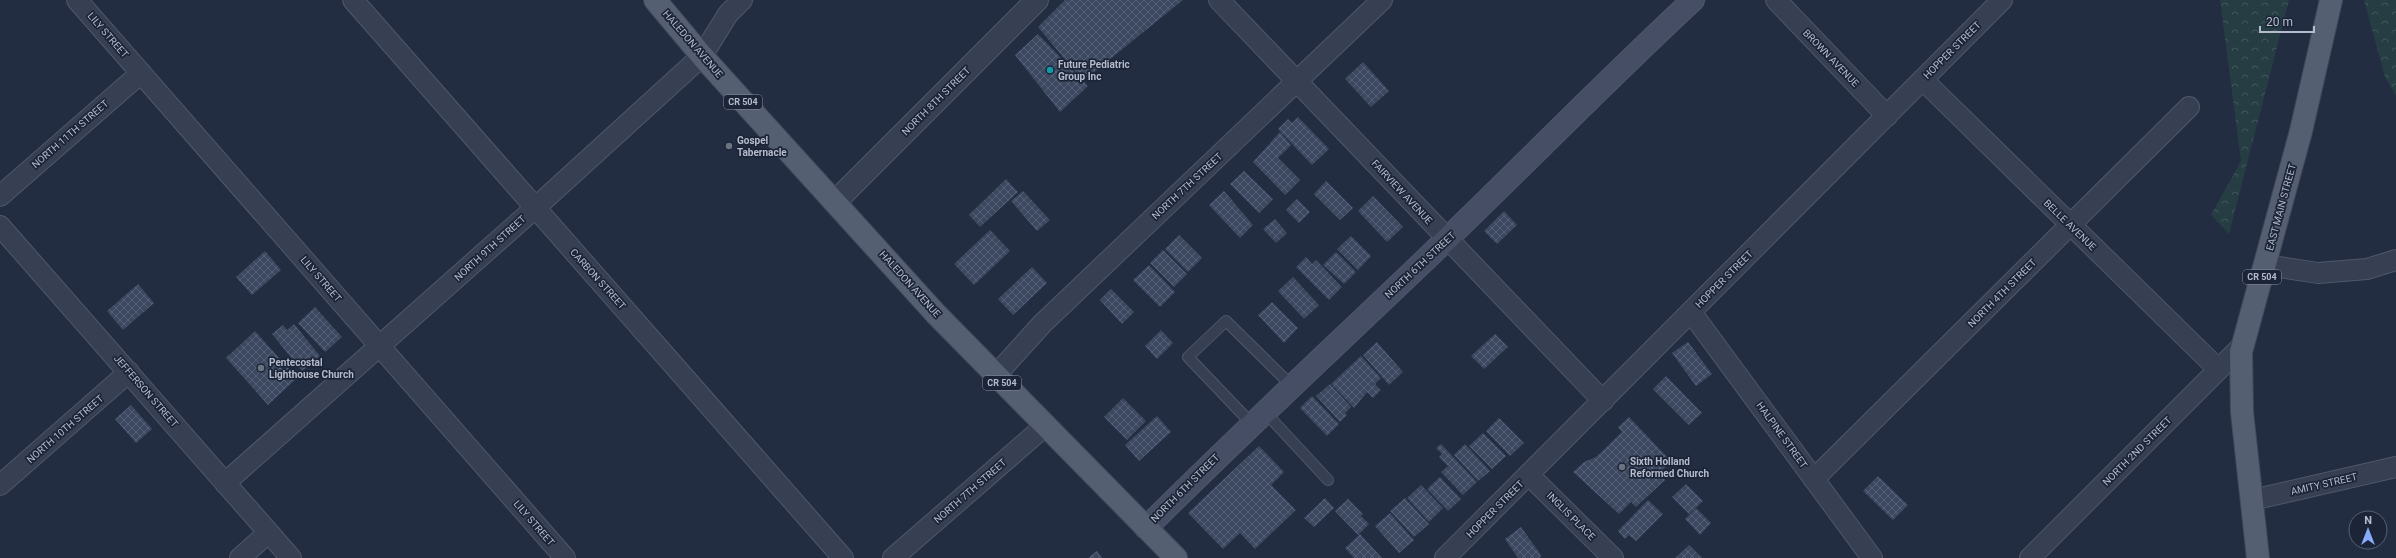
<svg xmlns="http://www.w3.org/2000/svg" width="2396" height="558" font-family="Roboto,sans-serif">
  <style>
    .forest { fill: url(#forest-crowns) }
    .building { fill: url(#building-cross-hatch) }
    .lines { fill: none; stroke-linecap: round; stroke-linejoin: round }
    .service-casing { stroke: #4f5869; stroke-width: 12 }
    .minor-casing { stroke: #4f5869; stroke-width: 22 }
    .tertiary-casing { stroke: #4f5869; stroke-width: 24 }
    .secondary-casing { stroke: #4f5869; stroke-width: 24 }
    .primary-casing { stroke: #41495b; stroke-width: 24 }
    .service { stroke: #374052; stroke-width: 10 }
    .minor { stroke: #374052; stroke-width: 20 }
    .tertiary { stroke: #374052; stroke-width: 22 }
    .secondary { stroke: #454e65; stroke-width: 22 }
    .primary { stroke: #555f72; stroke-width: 22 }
    .culture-dot { fill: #0f9aa8; stroke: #1c2537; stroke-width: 1.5 }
    .worship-dot { fill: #6b7280; stroke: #1c2537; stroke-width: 1.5 }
    .labels { text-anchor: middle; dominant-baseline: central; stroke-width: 3.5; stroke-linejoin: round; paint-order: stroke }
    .shield { fill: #1c2537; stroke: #868e9f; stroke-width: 1 }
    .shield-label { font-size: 9px; font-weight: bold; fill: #b4bbcc }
    .street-label { font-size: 10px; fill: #b4bbcc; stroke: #1c2537 }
    .poi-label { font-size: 10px; font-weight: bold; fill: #b4bbcc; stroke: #1c2537; text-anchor: start }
  </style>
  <defs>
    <pattern id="forest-crowns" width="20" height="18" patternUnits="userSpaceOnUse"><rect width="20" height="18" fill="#253d43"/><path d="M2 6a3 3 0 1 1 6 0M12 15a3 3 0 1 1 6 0" fill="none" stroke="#42575d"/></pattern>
    <pattern id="building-cross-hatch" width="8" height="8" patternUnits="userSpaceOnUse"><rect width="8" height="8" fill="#3c4860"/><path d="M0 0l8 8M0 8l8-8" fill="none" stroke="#566076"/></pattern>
  </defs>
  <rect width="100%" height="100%" fill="#232d42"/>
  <g class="forest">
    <polygon points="2220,0 2289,0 2229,234 2211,215 2241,161"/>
    <polygon points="2364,0 2396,0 2396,96 2385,77"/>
  </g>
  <g class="building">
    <polygon points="1065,0 1183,0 1083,81 1038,27"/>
    <polygon points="1038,34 1088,86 1060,112 1015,55"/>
    <polygon points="1363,62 1389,91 1371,107 1345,79"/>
    <polygon points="1298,117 1329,149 1312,165 1278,129 1288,119 1292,123"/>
    <polygon points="1280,132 1291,145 1278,158 1300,180 1285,195 1253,162"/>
    <polygon points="1244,171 1273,199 1259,213 1230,184"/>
    <polygon points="1006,179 1018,192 980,227 969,215"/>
    <polygon points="1326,181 1353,208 1340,220 1314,194"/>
    <polygon points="1023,191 1050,220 1037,231 1011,201"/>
    <polygon points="1224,191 1253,225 1240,238 1209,205"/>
    <polygon points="1373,196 1403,227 1387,242 1358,211"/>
    <polygon points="1297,199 1310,212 1299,223 1286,210"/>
    <polygon points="1504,211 1517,225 1497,244 1484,231"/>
    <polygon points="1275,219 1287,233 1276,243 1263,229"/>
    <polygon points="990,230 1010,251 974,285 954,264"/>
    <polygon points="1179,235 1202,258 1188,272 1165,249"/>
    <polygon points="1351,236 1371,256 1358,270 1337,249"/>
    <polygon points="1163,250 1187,274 1174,287 1150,263"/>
    <polygon points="265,251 281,270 252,295 236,277"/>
    <polygon points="1336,252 1356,272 1344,284 1323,265"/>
    <polygon points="1306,257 1312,264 1316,260 1342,287 1329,300 1296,267"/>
    <polygon points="1149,265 1175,292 1160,307 1133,280"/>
    <polygon points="1032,267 1047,283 1013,315 998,299"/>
    <polygon points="1293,277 1319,305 1304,319 1278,291"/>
    <polygon points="138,284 154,303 123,330 107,311"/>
    <polygon points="1111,289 1134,312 1122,324 1100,300"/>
    <polygon points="1272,302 1298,328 1284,343 1258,315"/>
    <polygon points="315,307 342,337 325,352 298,323"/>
    <polygon points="294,324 320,356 302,371 272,334 283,325 287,330"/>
    <polygon points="1161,330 1173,343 1157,359 1145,346"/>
    <polygon points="255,331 297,378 268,405 226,358"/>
    <polygon points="1495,334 1508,347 1484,369 1471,356"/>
    <polygon points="1377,342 1403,372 1389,385 1363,355"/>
    <polygon points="1688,342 1712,374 1696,386 1672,353"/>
    <polygon points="1361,356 1381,378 1375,384 1381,390 1373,398 1367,392 1354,408 1331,384"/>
    <polygon points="1666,376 1702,413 1689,425 1653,389"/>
    <polygon points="1330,384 1351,407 1345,413 1347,415 1340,422 1316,396"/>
    <polygon points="1312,396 1339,424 1327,436 1300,408"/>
    <polygon points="1123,398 1146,421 1127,440 1104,417"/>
    <polygon points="131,405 152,429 136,443 115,419"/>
    <polygon points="1157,416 1171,432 1139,461 1125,445"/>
    <polygon points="1629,417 1671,461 1659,474 1665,480 1636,507 1631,502 1619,514 1573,472 1584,462 1596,457 1622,432 1618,427"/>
    <polygon points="1499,418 1524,443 1510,456 1486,431"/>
    <polygon points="1483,433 1506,456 1492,469 1469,446"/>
    <polygon points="1441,444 1477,482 1463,495 1441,472 1448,466 1439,457 1442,454 1436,448"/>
    <polygon points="1465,444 1490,471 1478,481 1454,455"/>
    <polygon points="1259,446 1284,472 1271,485 1296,510 1255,549 1240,533 1223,549 1188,513"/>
    <polygon points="1878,476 1908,505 1893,520 1863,491"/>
    <polygon points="1440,477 1461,499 1448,511 1427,489"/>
    <polygon points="1686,484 1703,501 1689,514 1672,497"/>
    <polygon points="1421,485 1443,508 1429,522 1407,498"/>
    <polygon points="1325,498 1334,508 1314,527 1304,518"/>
    <polygon points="1405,498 1429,524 1414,537 1390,511"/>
    <polygon points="1348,499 1363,514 1361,516 1369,524 1358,535 1335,511"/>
    <polygon points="1648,500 1663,514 1636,541 1629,535 1625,539 1618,531"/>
    <polygon points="1696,508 1711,523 1700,535 1685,519"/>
    <polygon points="1390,513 1414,540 1399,553 1375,526"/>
    <polygon points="1521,527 1541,555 1540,558 1518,558 1505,539"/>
    <polygon points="1360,534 1382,558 1354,558 1345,548"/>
    <polygon points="1689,545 1702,558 1675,558"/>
    <polygon points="1097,551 1102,558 1088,558"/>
  </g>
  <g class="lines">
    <defs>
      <g id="service">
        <polyline points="1264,411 1328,480"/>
        <polyline points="1251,423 1188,357 1226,321 1291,385"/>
      </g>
      <g id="minor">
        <polyline points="77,0 565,558"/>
        <polyline points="353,0 843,558"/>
        <polyline points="1219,0 1603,401"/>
        <polyline points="1776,0 1887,116"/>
        <polyline points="1923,80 2218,369"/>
        <polyline points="0,196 141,73"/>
        <polyline points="0,226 291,558"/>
        <polyline points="2266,265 2318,273 2367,269 2396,260"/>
        <polyline points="1691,312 1872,558"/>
        <polyline points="995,376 1042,324 1382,0"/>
        <polyline points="1529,475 1613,558"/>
        <polyline points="1814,479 2189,107"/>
        <polyline points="225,483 535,208 702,56 728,14 742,0"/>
        <polyline points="0,485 129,372"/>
        <polyline points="2252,500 2396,467"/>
        <polyline points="240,558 268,533"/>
        <polyline points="893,558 1046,425"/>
        <polyline points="1445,558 2002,0"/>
        <polyline points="2030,558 2244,344"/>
      </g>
      <polyline id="tertiary" points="835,202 1037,0"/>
      <path id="secondary" d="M1146,528C1244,430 1346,336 1446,240C1529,160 1609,78 1693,0"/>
      <g id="primary">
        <polyline points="655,0 702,56 936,314 1176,558"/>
        <polyline points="2258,558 2242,412 2241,352 2301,131 2331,0"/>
      </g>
    </defs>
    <use href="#service" class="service-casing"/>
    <use href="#minor" class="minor-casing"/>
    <use href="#tertiary" class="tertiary-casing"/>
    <use href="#secondary" class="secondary-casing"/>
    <use href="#primary" class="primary-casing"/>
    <use href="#service" class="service"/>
    <use href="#minor" class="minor"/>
    <use href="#tertiary" class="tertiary"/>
    <use href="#secondary" class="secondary"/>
    <use href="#primary" class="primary"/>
  </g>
  <circle class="culture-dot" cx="1050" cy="70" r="4"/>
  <g class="worship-dot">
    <circle cx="729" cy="146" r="4"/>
    <circle cx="261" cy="368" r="4"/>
    <circle cx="1622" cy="467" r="4"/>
  </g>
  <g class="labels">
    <g class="shield">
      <rect x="724" y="95" width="38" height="14" rx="3"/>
      <rect x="2243" y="270" width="38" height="14" rx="3"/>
      <rect x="983" y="376" width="38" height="14" rx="3"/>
    </g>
    <g class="shield-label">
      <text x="743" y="102">CR 504</text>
      <text x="2262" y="277">CR 504</text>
      <text x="1002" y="383">CR 504</text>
    </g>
    <g class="street-label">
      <text transform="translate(108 35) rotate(49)">LILY STREET</text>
      <text transform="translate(693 44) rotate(49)">HALEDON AVENUE</text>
      <text transform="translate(1952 50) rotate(-45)">HOPPER STREET</text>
      <text transform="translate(1831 58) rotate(46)">BROWN AVENUE</text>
      <text transform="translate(936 101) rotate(-45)">NORTH 8TH STREET</text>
      <text transform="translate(70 134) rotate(-41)">NORTH 11TH STREET</text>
      <text transform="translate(1187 186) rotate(-43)">NORTH 7TH STREET</text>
      <text transform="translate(1402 192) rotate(47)">FAIRVIEW AVENUE</text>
      <text transform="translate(2281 207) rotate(-75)">EAST MAIN STREET</text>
      <text transform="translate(2070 225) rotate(44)">BELLE AVENUE</text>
      <text transform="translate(490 248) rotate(-42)">NORTH 9TH STREET</text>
      <text transform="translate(1420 265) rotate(-43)">NORTH 6TH STREET</text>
      <text transform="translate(321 279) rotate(49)">LILY STREET</text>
      <text transform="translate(598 279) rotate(48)">CARBON STREET</text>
      <text transform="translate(1724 279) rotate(-45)">HOPPER STREET</text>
      <text transform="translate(910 284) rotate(48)">HALEDON AVENUE</text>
      <text transform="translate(2002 293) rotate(-45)">NORTH 4TH STREET</text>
      <text transform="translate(146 391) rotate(49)">JEFFERSON STREET</text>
      <text transform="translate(65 429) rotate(-41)">NORTH 10TH STREET</text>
      <text transform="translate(1782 435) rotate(54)">HALPINE STREET</text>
      <text transform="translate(2137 451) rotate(-45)">NORTH 2ND STREET</text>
      <text transform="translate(2324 484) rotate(-13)">AMITY STREET</text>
      <text transform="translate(1185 488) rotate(-45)">NORTH 6TH STREET</text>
      <text transform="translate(970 491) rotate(-41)">NORTH 7TH STREET</text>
      <text transform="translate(1495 509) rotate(-45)">HOPPER STREET</text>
      <text transform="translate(1571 516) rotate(45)">INGLIS PLACE</text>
      <text transform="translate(534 523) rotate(49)">LILY STREET</text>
    </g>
    <g class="poi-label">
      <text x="1058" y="64">Future Pediatric<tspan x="1058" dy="12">Group Inc</tspan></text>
      <text x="737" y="140">Gospel<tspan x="737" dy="12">Tabernacle</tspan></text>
      <text x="269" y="362">Pentecostal<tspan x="269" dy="12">Lighthouse Church</tspan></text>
      <text x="1630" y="461">Sixth Holland<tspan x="1630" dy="12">Reformed Church</tspan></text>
    </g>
  </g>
  <g transform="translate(2368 530)"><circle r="19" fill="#1c2537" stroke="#596173"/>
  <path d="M0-3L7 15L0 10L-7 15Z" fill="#86abff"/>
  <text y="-6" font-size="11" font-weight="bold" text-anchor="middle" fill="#b4bbcc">N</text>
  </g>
  <path d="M2260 26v6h54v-6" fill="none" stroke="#b4bbcc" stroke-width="2"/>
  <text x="2266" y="26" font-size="12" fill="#b4bbcc" stroke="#1c2537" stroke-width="3" paint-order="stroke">20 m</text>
</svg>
